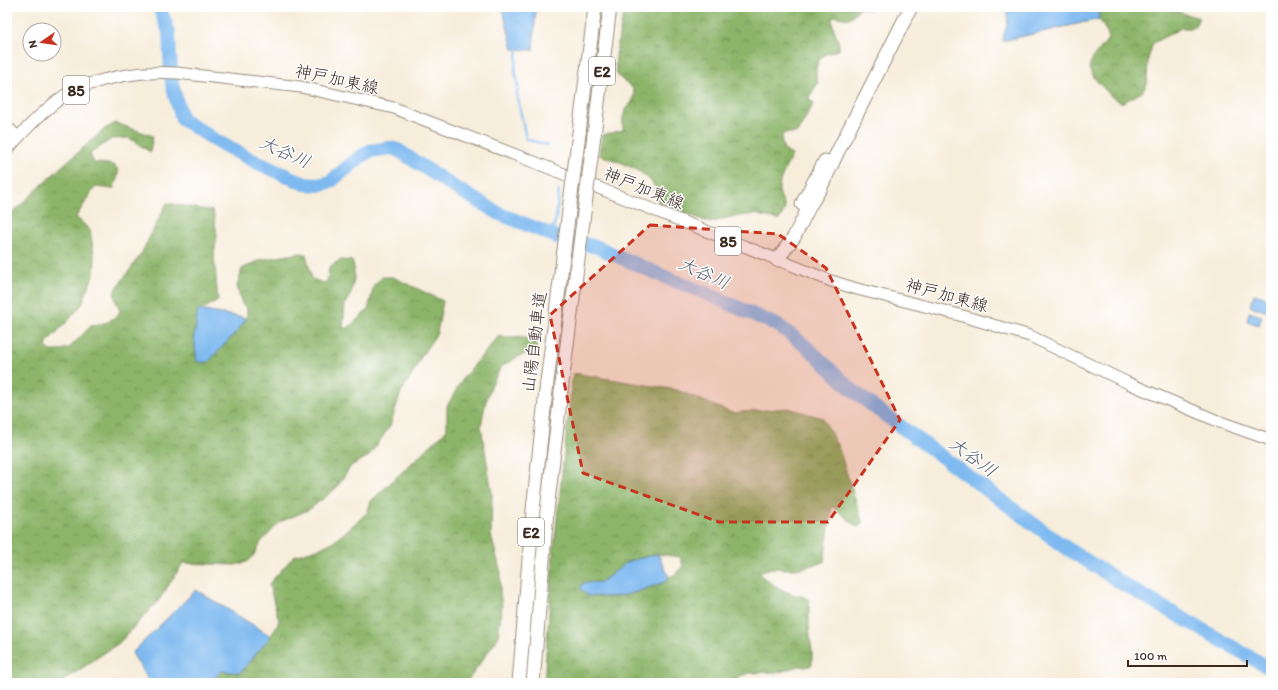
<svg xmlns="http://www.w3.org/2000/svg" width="1278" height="690" font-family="Itim,'Klee One',sans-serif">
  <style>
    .forest { fill: url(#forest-crowns); stroke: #647044; fill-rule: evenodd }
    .water { fill: #7eb9f0; stroke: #5c7287 }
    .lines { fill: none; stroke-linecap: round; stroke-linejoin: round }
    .stream { stroke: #7eb9f0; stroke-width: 2.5 }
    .river { stroke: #7eb9f0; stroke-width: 14 }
    .secondary-casing { stroke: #998c7c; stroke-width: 12 }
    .primary-casing { stroke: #998c7c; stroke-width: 13 }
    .highway-casing { stroke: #998c7c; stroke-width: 15 }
    .secondary { stroke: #fff; stroke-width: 10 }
    .primary { stroke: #fff; stroke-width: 11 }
    .highway { stroke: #fff; stroke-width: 13 }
    .highway-bridge-casing { stroke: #998c7c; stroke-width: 15; stroke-linecap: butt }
    .highway-bridge { stroke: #fff; stroke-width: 13 }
    .marked { fill: #c8321e; fill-opacity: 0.2; stroke: #c8321e; stroke-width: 3; stroke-dasharray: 8 5; stroke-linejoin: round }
    .labels { text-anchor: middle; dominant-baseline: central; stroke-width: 3; stroke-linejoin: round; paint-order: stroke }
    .shield { fill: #fff; stroke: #766a62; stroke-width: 1 }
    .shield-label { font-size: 16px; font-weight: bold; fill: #3b2a1e }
    .street-label { font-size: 17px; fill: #3b2a1e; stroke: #fff }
    .water-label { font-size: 18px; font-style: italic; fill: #525c68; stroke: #fff }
  </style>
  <defs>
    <pattern id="forest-crowns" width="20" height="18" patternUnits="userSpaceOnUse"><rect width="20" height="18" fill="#8db56b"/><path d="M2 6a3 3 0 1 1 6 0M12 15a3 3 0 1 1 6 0" fill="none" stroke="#749357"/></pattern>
  </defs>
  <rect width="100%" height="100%" fill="#fff"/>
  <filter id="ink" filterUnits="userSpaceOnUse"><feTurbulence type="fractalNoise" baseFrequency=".025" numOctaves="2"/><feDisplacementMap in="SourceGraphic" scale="8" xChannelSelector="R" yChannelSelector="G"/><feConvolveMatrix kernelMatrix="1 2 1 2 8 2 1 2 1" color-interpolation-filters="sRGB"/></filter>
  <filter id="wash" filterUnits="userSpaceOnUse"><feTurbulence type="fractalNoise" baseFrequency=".012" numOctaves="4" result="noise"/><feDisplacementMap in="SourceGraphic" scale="16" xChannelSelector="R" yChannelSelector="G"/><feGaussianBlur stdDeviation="0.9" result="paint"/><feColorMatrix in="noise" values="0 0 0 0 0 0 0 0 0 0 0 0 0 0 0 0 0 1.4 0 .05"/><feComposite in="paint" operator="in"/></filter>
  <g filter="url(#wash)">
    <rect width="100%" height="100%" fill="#f7eddb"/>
    <g class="forest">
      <path d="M626,7H871L869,10L864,8H859C850,21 848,19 834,16L832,19C832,29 841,42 839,50C835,51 830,52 826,54C815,60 814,73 818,83L808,99L814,103L797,133H785L782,136C781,145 783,151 792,155C788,165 778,179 779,191C780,197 784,202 785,209L779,220L755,214L730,217L710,223L658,202C658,196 657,189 653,184C643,169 615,160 599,155L602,135L623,130C623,124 622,117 625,111C628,106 634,102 634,95C635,83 619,82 616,72C613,62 622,17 626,7Z"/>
      <polygon points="1098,7 1177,7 1178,12 1200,18 1193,28 1181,28 1153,43 1148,59 1147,84 1142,92 1124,102 1120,102 1111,96 1095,79 1089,69 1090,64 1093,58 1108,39 1108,34 1099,19"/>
      <path d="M116,123L153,136L150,152L129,138L111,139L90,154L94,163C117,164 124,165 113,189L95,187L76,217L90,230L95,261L94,273L82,304L66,323L48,341L46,347L51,351H57L69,348L91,326L108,322L118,315L120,310L117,304L114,292L141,254L167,203L213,211L217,235L214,255L218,301L198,311L208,362L238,330L247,318V308L242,304L237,286L242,269L260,260L300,253L306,254L312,279L324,283L328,279L329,267L340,260L352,261L354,266V280L351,293L345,304L343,329L349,327L368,310L374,285L382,277H393L443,301L437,333L422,355L412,375L401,392L390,426L369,456L351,466L337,487L328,495L308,510L280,522L261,542L252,558L247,562L235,565L183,563L159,600L119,643L60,683H7V218L61,167L106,128Z"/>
      <polygon points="499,336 534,339 538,344 535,350 517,357 501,367 492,384 485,405 481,426 492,493 491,535 501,573 500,593 502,605 498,638 466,683 211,683 220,671 240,673 271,636 279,621 269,584 294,556 321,548 333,542 343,534 367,513 371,501 447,430 447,406 463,378"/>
      <path d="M573,373L677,390L732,413L788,408L823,418L839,449L863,524L857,527L832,506L824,562C814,564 803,569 793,569C781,570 769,564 760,574C767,582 780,589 790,593C798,597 802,594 809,600V628L812,652V665L806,667L799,666L780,672L749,673L737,677L740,683H544L553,556ZM658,554L680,557L683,566L674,575L669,577L665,582L630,594L612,597L583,583L601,582L629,561Z"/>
    </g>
    <g class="water">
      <polygon points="502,7 536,7 533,50 513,49"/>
      <path d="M1006,7H1098L1099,19L1002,41C1002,36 1005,33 1006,28C1009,22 1007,13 1006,7Z"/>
      <polygon points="1254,294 1271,299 1271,313 1250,306"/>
      <polygon points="198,310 247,318 238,330 208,362 197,362 194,337"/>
      <polygon points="1249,312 1262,316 1259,325 1247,321"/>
      <polygon points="658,554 669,577 665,582 630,594 612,597 588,596 580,588 583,583 601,582 629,561"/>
      <polygon points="196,590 271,636 240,673 221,671 211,683 150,683 132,653"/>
    </g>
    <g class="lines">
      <g class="stream">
        <polyline points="518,49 515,69 518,86 517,94 526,139 547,145"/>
        <polyline points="551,235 556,218 559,191"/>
      </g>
      <polyline class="river" points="159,7 169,32 170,56 172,84 178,106 182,119 220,143 256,162 305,184 318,185 330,182 360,157 370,151 390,148 398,150 454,187 500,214 557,237 597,247 672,280 696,289 779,326 807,347 850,388 874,407 1065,547 1128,587 1271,669"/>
    </g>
  </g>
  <g filter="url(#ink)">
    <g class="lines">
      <defs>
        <polyline id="secondary" points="7,126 18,137"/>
        <path id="primary" d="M7,150C26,128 46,107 70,92C74,90 80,88 84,86C114,75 145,71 177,73L301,87L394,108L414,116L534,162L831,281L857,289L956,314L1030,336L1128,383L1220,422L1271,440"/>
        <g id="highway">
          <polyline points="579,133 595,7"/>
          <polyline points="594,135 610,7"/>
          <polyline points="802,204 825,161"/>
          <polyline points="777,260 794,237 810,205 821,187 839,149 911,7"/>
          <polyline points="519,683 533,510 547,382"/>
          <polyline points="533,683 547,510 562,384"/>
        </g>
      </defs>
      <use href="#secondary" class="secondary-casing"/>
      <use href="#primary" class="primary-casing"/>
      <use href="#highway" class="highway-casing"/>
      <use href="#secondary" class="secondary"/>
      <use href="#primary" class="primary"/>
      <use href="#highway" class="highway"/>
      <defs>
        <g id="highway-bridge">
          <polyline points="547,382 579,133"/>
          <polyline points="562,384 594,135"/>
        </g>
      </defs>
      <use href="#highway-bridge" class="highway-bridge-casing"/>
      <use href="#highway-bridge" class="highway-bridge"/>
    </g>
  </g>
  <path class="marked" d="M650,225L778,234L826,268L900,420L828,522H719L583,473L550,315Z"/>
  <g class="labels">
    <g class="shield">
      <rect x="589" y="57" width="26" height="28" rx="3"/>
      <rect x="63" y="76" width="26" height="28" rx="3"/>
      <rect x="715" y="227" width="26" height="28" rx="3"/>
      <rect x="518" y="518" width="26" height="28" rx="3"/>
    </g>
    <g class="shield-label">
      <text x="602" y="71">E2</text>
      <text x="76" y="90">85</text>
      <text x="728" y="241">85</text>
      <text x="531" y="532">E2</text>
    </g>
    <g class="street-label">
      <text transform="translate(337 79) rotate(12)">神戸加東線</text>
      <text transform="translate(644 188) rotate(22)">神戸加東線</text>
      <text transform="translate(947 295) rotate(15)">神戸加東線</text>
      <text transform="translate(534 342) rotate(-83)">山陽自動車道</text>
    </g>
    <g class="water-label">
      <text transform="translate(285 152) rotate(24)">大谷川</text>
      <text transform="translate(704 273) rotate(24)">大谷川</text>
      <text transform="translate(973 457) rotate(36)">大谷川</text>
    </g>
  </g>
  <rect width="1278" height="690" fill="none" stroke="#fff" stroke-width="24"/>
  <g transform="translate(42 42) rotate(257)"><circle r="19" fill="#ffffff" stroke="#b1aaa5"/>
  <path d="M0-3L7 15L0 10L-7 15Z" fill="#c8321e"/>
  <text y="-6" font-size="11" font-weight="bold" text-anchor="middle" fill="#3b2a1e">N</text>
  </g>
  <path d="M1128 660v6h119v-6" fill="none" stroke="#3b2a1e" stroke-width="2"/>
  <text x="1134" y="660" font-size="12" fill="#3b2a1e" stroke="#ffffff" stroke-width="3" paint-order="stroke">100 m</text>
</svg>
